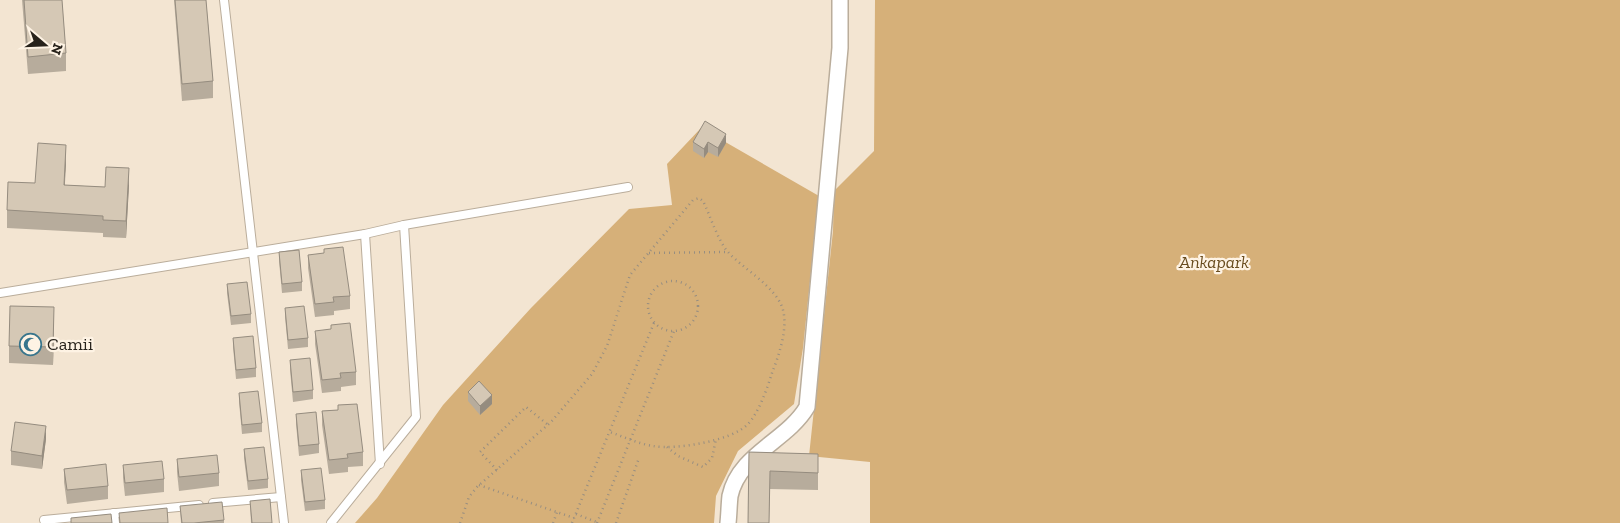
<svg xmlns="http://www.w3.org/2000/svg" width="1620" height="523" font-family="'Zilla Slab',serif">
  <style>
    .green { fill: #d6b079 }
    .lines { fill: none; stroke-linecap: round; stroke-linejoin: round }
    .service-casing { stroke: #baad9b; stroke-width: 10 }
    .minor-casing { stroke: #baad9b; stroke-width: 18 }
    .path { stroke: #988e80; stroke-width: 2.5; stroke-dasharray: 1 4; stroke-linecap: butt }
    .service { stroke: #fff; stroke-width: 8 }
    .minor { stroke: #fff; stroke-width: 15 }
    .wall { fill: #b7ac9c }
    .shaded-wall { fill: #958c7f }
    .building { fill: #d5c8b5; stroke: #958c7f }
    .labels { text-anchor: middle; dominant-baseline: central; stroke-width: 4.5; stroke-linejoin: round; paint-order: stroke }
    .park-label { font-size: 18px; font-style: italic; fill: #694c1e; stroke: #fef3e4 }
    .poi-label { font-size: 18px; fill: #27221b; stroke: #fef3e4; text-anchor: start }
  </style>
  <rect width="100%" height="100%" fill="#f3e5d2"/>
  <g class="green">
    <polygon points="875,0 1620,0 1620,523 870,523 870,462 809,456 833,231 834,191 874,151"/>
    <polygon points="701,128 819,196 803,348 794,404 738,451 716,496 714,523 355,523 377,498 443,405 531,308 629,209 672,205 667,164"/>
  </g>
  <g class="lines">
    <defs>
      <g id="service">
        <polyline points="224,0 284,523"/>
        <polyline points="365,234 380,464"/>
        <polyline points="0,293 365,234 404,225 628,187"/>
        <polyline points="213,503 281,497"/>
        <polyline points="114,513 115,523"/>
        <polyline points="44,520 199,505"/>
        <polyline points="331,523 416,417 404,225"/>
      </g>
      <path id="minor" d="M728,523C729,514 729,505 730,496C739,454 787,441 807,407L840,48V0"/>
    </defs>
    <use href="#service" class="service-casing"/>
    <use href="#minor" class="minor-casing"/>
    <g class="path">
      <polyline points="649,253 727,252"/>
      <circle cx="673" cy="306" r="25"/>
      <polyline points="667,447 678,456 703,467 712,458 716,439"/>
      <polyline points="497,470 480,452 526,407 547,424"/>
      <polyline points="479,485 574,518"/>
      <polyline points="576,514 599,523"/>
      <path d="M460,523L469,497L477,487L551,422L592,374L607,346L630,275L693,200L699,198L703,201C710,215 718,241 728,252C743,269 777,287 783,310C788,329 779,355 772,373C767,389 759,412 748,424C732,441 676,450 653,446C639,444 624,437 610,432"/>
      <polyline points="553,523 557,512"/>
      <polyline points="572,523 654,323"/>
      <polyline points="597,523 674,331"/>
      <polyline points="616,523 639,458"/>
    </g>
    <use href="#service" class="service"/>
    <use href="#minor" class="minor"/>
  </g>
  <g class="wall">
    <polygon points="22,0 62,0 66,53 66,71 28,74"/>
    <polygon points="174,0 206,0 213,81 213,98 182,101"/>
    <polygon points="693,142 726,143 718,157 708,152 704,158 693,151"/>
    <polygon points="66,162 64,185 105,187 129,185 126,238 103,237 103,233 7,228 7,210 35,183"/>
    <polygon points="279,252 302,282 302,291 282,293 279,261"/>
    <polygon points="308,255 350,296 350,309 334,311 334,315 315,317 308,268"/>
    <polygon points="227,284 251,314 251,323 231,325 227,293"/>
    <polygon points="285,308 308,338 308,347 288,349 285,317"/>
    <polygon points="54,324 53,365 9,363 9,346"/>
    <polygon points="315,331 356,372 356,385 341,387 341,391 322,393 315,344"/>
    <polygon points="233,338 256,368 256,377 236,379 233,347"/>
    <polygon points="290,360 313,390 313,399 293,402 290,370"/>
    <polygon points="468,392 492,404 480,415 468,401"/>
    <polygon points="239,393 262,423 262,432 242,434 239,402"/>
    <polygon points="338,405 363,452 363,466 348,467 348,472 329,474 322,425 322,411 338,410"/>
    <polygon points="296,414 319,444 319,453 299,456 296,424"/>
    <polygon points="46,439 42,469 11,465 11,451"/>
    <polygon points="244,449 268,479 268,488 248,490 244,458"/>
    <polygon points="749,452 818,454 818,490 770,489 769,523 748,523"/>
    <polygon points="177,459 219,473 219,486 179,491 177,472"/>
    <polygon points="123,465 164,479 164,492 125,496 123,478"/>
    <polygon points="64,469 108,486 108,499 67,504 64,482"/>
    <polygon points="301,470 325,500 325,509 305,511 301,480"/>
    <polygon points="250,501 272,523 251,523"/>
    <polygon points="180,506 224,520 224,523 181,523"/>
  </g>
  <g class="shaded-wall">
    <polygon points="726,134 726,143 718,157 718,148"/>
    <polygon points="708,142 708,152 704,158 704,149"/>
    <polygon points="66,145 66,162 64,202 64,185"/>
    <polygon points="129,168 129,185 126,238 126,221"/>
    <polygon points="54,307 54,324 53,365 53,347"/>
    <polygon points="492,395 492,404 480,415 480,406"/>
    <polygon points="46,426 46,439 42,469 42,456"/>
  </g>
  <g class="building">
    <polygon points="24,0 62,0 66,53 28,57"/>
    <polygon points="175,0 206,0 213,81 182,84"/>
    <polygon points="705,121 726,134 718,148 708,142 704,149 693,142"/>
    <polygon points="38,143 66,145 64,185 105,187 106,167 129,168 126,221 103,220 103,216 7,210 8,182 35,183"/>
    <polygon points="343,247 350,296 333,297 334,302 315,304 308,255 324,253 324,249"/>
    <polygon points="299,250 302,282 282,284 279,252"/>
    <polygon points="247,282 251,314 231,316 227,284"/>
    <polygon points="10,306 54,307 53,347 9,346"/>
    <polygon points="304,306 308,338 288,340 285,308"/>
    <polygon points="350,323 356,372 340,373 341,378 322,380 315,331 331,329 331,325"/>
    <polygon points="253,336 256,368 236,370 233,338"/>
    <polygon points="310,358 313,390 293,392 290,360"/>
    <polygon points="479,381 492,395 480,406 468,392"/>
    <polygon points="258,391 262,423 242,425 239,393"/>
    <polygon points="357,404 363,452 347,454 348,458 329,460 322,411 338,410 338,405"/>
    <polygon points="316,412 319,444 299,446 296,414"/>
    <polygon points="15,422 46,426 42,456 11,451"/>
    <polygon points="264,447 268,479 248,481 244,449"/>
    <polygon points="749,452 818,454 818,473 770,471 769,523 748,523"/>
    <polygon points="217,455 219,473 179,477 177,459"/>
    <polygon points="162,461 164,479 125,483 123,465"/>
    <polygon points="106,464 108,486 67,490 64,469"/>
    <polygon points="321,468 325,500 305,502 301,470"/>
    <polygon points="270,499 272,523 252,523 250,501"/>
    <polygon points="222,502 224,520 194,523 182,523 180,506"/>
    <polygon points="167,508 168,523 120,523 119,513"/>
    <polygon points="111,514 112,523 71,523 71,518"/>
  </g>
  <defs>
    <symbol id="mosque-ring" viewBox="-11 -11 22 22"><circle r="9.5" fill="#fef3e4" stroke="#38758c" stroke-width="1.5"/><path d="M3.5-4.9A6 6 0 1 0 3.5 4.9A5 5 0 1 1 3.5-4.9Z" fill="#38758c"/></symbol>
  </defs>
  <g fill-rule="evenodd">
    <use href="#mosque-ring" x="18" y="332" width="25" height="25"/>
  </g>
  <g class="labels">
    <g class="park-label">
      <text x="1214" y="262">Ankapark</text>
    </g>
    <g class="poi-label">
      <text x="47" y="344">Camii</text>
    </g>
  </g>
  <g transform="translate(45 45) rotate(109)" stroke="#fef3e4" stroke-width="4" paint-order="stroke">
  <path d="M0-4L9 19L0 12L-9 19Z" fill="#27221b"/>
  <text y="-8" font-size="14" font-weight="bold" text-anchor="middle" fill="#27221b">N</text>
  </g>
</svg>
